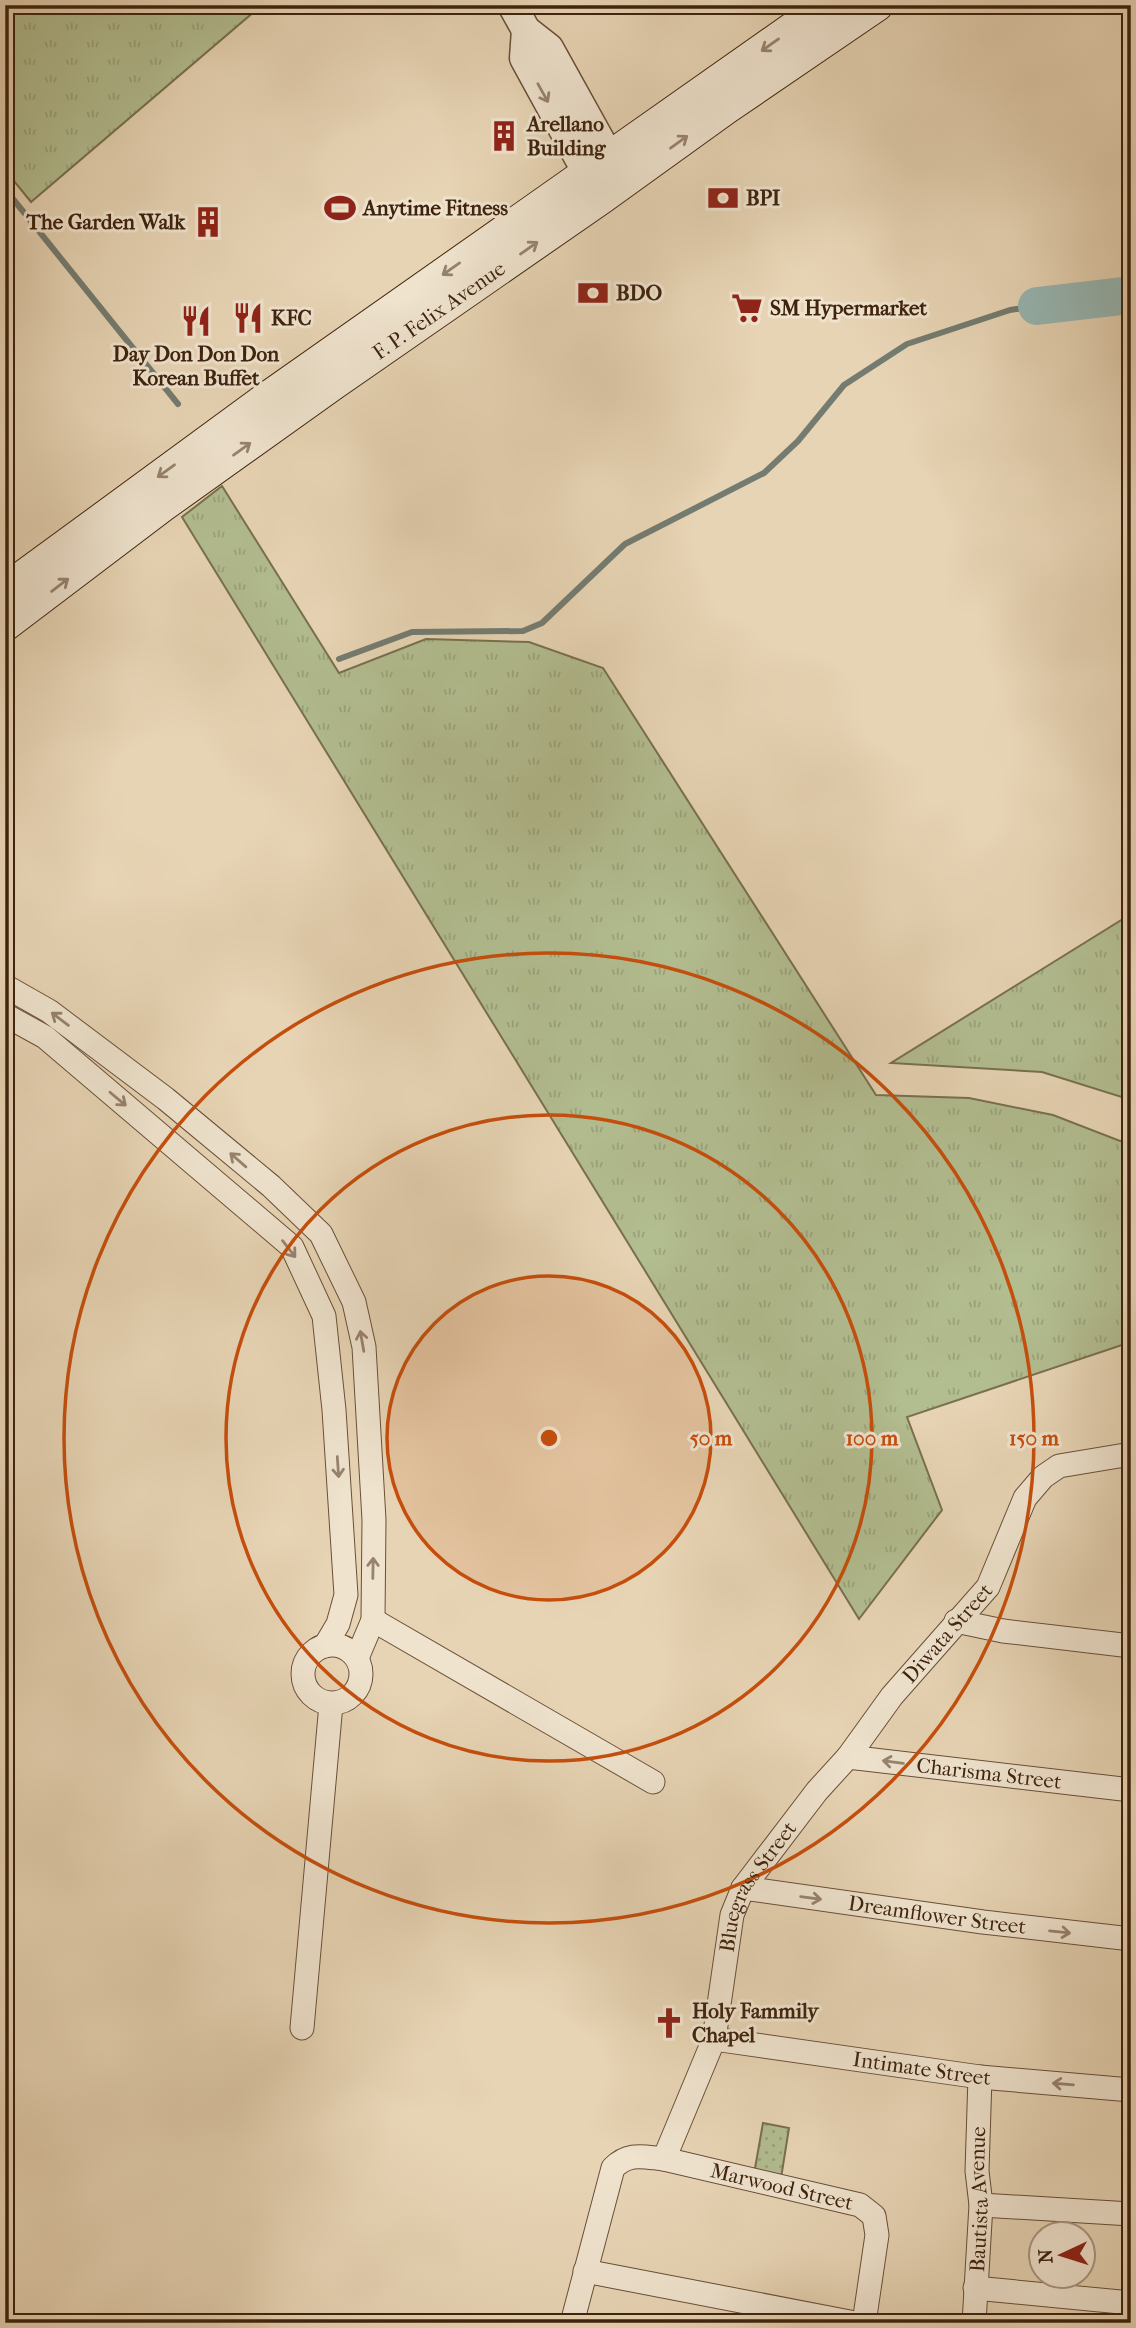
<svg xmlns="http://www.w3.org/2000/svg" width="1136" height="2328" font-family="'IM FELL French Canon',serif">
  <style>
    .grass { fill: url(#grass-tufts); stroke: #78704f; stroke-width: 2 }
    .garden { fill: url(#garden-dots); stroke: #78704f; stroke-width: 2 }
    .lines { fill: none; stroke-linecap: round; stroke-linejoin: round }
    .stream { stroke: #747c71; stroke-width: 6 }
    .river { stroke: #97b7b3; stroke-width: 38 }
    .minor-casing { stroke: #694f38; stroke-width: 25 }
    .tertiary-casing { stroke: #694f38; stroke-width: 31 }
    .secondary-casing { stroke: #3f230e; stroke-width: 34 }
    .minor { stroke: #efe3ce; stroke-width: 23 }
    .tertiary { stroke: #efe3ce; stroke-width: 28 }
    .secondary { stroke: #efe3ce; stroke-width: 32 }
    .oneway { stroke: #97836e }
    .ring { fill: none; stroke: #c64e0c; stroke-width: 3.5 }
    .labels { text-anchor: middle; dominant-baseline: central; stroke-width: 6; stroke-linejoin: round; paint-order: stroke }
    .poi-label { font-size: 21px; font-weight: bold; fill: #3f230e; stroke: #efe3ce; text-anchor: start }
    .street-label { font-size: 21px; fill: #3f230e; stroke: #efe3ce }
    .centre { fill: #c64e0c; stroke: #efe3ce; stroke-width: 3.5 }
    .ring-label { font-size: 21px; text-anchor: middle; font-weight: bold; fill: #c64e0c; stroke: #efe3ce; stroke-width: 6; stroke-linejoin: round; paint-order: stroke }
  </style>
  <defs>
    <pattern id="grass-tufts" width="24" height="20" patternUnits="userSpaceOnUse" patternTransform="scale(1.75)"><rect width="24" height="20" fill="#b2bd90"/><path d="M3 7l-1-3M5 7V3M7 7l1-3M15 17l-1-3M17 17v-4M19 17l1-3" fill="none" stroke="#9aa27b"/></pattern>
    <pattern id="garden-dots" width="8" height="8" patternUnits="userSpaceOnUse" patternTransform="scale(1.75)"><rect width="8" height="8" fill="#b2bd90"/><path d="M2 2h.1M6 6h.1" fill="none" stroke="#9aa27b" stroke-width="1.8" stroke-linecap="round"/></pattern>
  </defs>
  <rect width="100%" height="100%" fill="#e7d4b4"/>
  <filter id="stains"><feTurbulence type="fractalNoise" baseFrequency=".00286" numOctaves="4"/><feColorMatrix values="0 0 0 0 .2 0 0 0 0 .09 0 0 0 0 .02 0 0 0 .5 -.17"/></filter>
  <radialGradient id="worn" r=".72"><stop offset=".6" stop-color="#630" stop-opacity="0"/><stop offset="1" stop-color="#630" stop-opacity=".3"/></radialGradient>
  <g class="grass">
    <polygon points="5,5 262,5 31,202 5,170"/>
    <polygon points="222,486 339,673 426,639 529,642 603,668 876,1095 969,1098 1053,1115 1120,1141 1131,1139 1131,1342 907,1417 942,1510 859,1619 182,517"/>
    <polygon points="1131,914 1131,1100 1042,1072 891,1063"/>
  </g>
  <polygon class="garden" points="763,2123 789,2128 781,2178 754,2174"/>
  <g class="lines">
    <g class="stream">
      <polyline points="5,189 178,404"/>
      <polyline points="339,659 412,632 523,631 542,623 625,544 764,473 798,441 844,385 907,344 1010,310 1037,306"/>
    </g>
    <polyline class="river" points="1037,306 1131,295"/>
    <defs>
      <g id="minor">
        <polyline points="5,986 49,1011 166,1099 271,1186 321,1234 354,1302 364,1347 374,1520 373,1620 357,1658"/>
        <polyline points="5,1015 45,1037 292,1247 324,1316 334,1410 346,1595 338,1624 325,1646"/>
        <polyline points="373,1620 653,1782"/>
        <polyline points="956,1621 1003,1631 1131,1646"/>
        <circle cx="332" cy="1674" r="29"/>
        <path id="s1" d="M848,1757L1131,1790"/>
        <path id="s2" d="M743,1888L983,1922L1131,1939"/>
        <polyline points="302,2028 331,1704"/>
        <path id="s3" d="M714,2039L980,2077L1131,2090"/>
        <path id="s4" d="M664,2159L860,2205L874,2216L877,2235L864,2323"/>
        <polyline points="981,2205 1131,2214"/>
        <polyline points="585,2271 855,2323"/>
        <polyline points="975,2288 1131,2303"/>
        <path id="s5" d="M572,2323L613,2168C629,2152 643,2157 664,2159L714,2039L732,1915L743,1888L817,1791L848,1757L892,1696L988,1587L1025,1498L1043,1477L1059,1466L1131,1454"/>
        <path id="s6" d="M974,2323L981,2205L977,2171L980,2077"/>
      </g>
      <g id="tertiary">
        <polyline points="512,5 526,30 549,48 620,176"/>
        <polyline points="526,30 524,58 598,193"/>
      </g>
      <g id="secondary">
        <polyline points="5,590 263,401 826,5"/>
        <path id="s7" d="M5,625L162,506L333,384L601,198L726,108L877,5"/>
      </g>
    </defs>
    <use href="#minor" class="minor-casing"/>
    <use href="#tertiary" class="tertiary-casing"/>
    <use href="#secondary" class="secondary-casing"/>
    <use href="#minor" class="minor"/>
    <use href="#tertiary" class="tertiary"/>
    <use href="#secondary" class="secondary"/>
  </g>
  <defs><path id="oneway-shaft" d="M-6 0H5M1.5-3L5.5 0L1.5 3" fill="none" stroke-width="1.6" stroke-linecap="round" stroke-linejoin="round" transform="scale(1.75)"/></defs>
  <g class="oneway">
    <use href="#oneway-shaft" transform="translate(770 45) rotate(145)"/>
    <use href="#oneway-shaft" transform="translate(543 93) rotate(61)"/>
    <use href="#oneway-shaft" transform="translate(679 142) rotate(-36)"/>
    <use href="#oneway-shaft" transform="translate(529 248) rotate(-35)"/>
    <use href="#oneway-shaft" transform="translate(451 269) rotate(145)"/>
    <use href="#oneway-shaft" transform="translate(242 449) rotate(-36)"/>
    <use href="#oneway-shaft" transform="translate(166 471) rotate(144)"/>
    <use href="#oneway-shaft" transform="translate(60 585) rotate(-37)"/>
    <use href="#oneway-shaft" transform="translate(60 1019) rotate(-143)"/>
    <use href="#oneway-shaft" transform="translate(118 1099) rotate(40)"/>
    <use href="#oneway-shaft" transform="translate(238 1160) rotate(-139)"/>
    <use href="#oneway-shaft" transform="translate(289 1249) rotate(52)"/>
    <use href="#oneway-shaft" transform="translate(362 1341) rotate(-100)"/>
    <use href="#oneway-shaft" transform="translate(338 1467) rotate(86)"/>
    <use href="#oneway-shaft" transform="translate(373 1568) rotate(-89)"/>
    <use href="#oneway-shaft" transform="translate(893 1762) rotate(-173)"/>
    <use href="#oneway-shaft" transform="translate(811 1898) rotate(8)"/>
    <use href="#oneway-shaft" transform="translate(1060 1932) rotate(6)"/>
    <use href="#oneway-shaft" transform="translate(1063 2084) rotate(-175)"/>
  </g>
  <circle cx="549" cy="1438" r="162" fill="#c64e0c" fill-opacity=".12"/>
  <g class="ring">
    <circle cx="549" cy="1438" r="162"/>
    <circle cx="549" cy="1438" r="323"/>
    <circle cx="549" cy="1438" r="485"/>
  </g>
  <defs>
    <symbol id="building-bare" viewBox="-9 -9 18 18"><path d="M-4-6H4V6H1V3H-1V6H-4ZM-2.5-4.3h1.7v1.8h-1.7ZM.8-4.3h1.7v1.8H.8ZM-2.5-1h1.7V.8h-1.7ZM.8-1h1.7V.8H.8Z" fill="#8f2418" stroke="#efe3ce" stroke-width="2.5" paint-order="stroke"/></symbol>
    <symbol id="bank-bare" viewBox="-9 -9 18 18"><path d="M-6-4H6V4H-6ZM0-2.3a2.3 2.3 0 1 0 0 4.6a2.3 2.3 0 1 0 0-4.6Z" fill="#8f2418" stroke="#efe3ce" stroke-width="2.5" paint-order="stroke"/></symbol>
    <symbol id="stadium-bare" viewBox="-9 -9 18 18"><path d="M0-5a6.5 5 0 1 0 0 10a6.5 5 0 1 0 0-10ZM-3.5-1.8h7v3.6h-7Z" fill="#8f2418" stroke="#efe3ce" stroke-width="2.5" paint-order="stroke"/></symbol>
    <symbol id="supermarket-bare" viewBox="-9 -9 18 18"><path d="M-6-5.5h2.5l.6 2H6L4.5 2H-2.5L-4.4-4H-6ZM-1.5 3.2a1.3 1.3 0 1 0 .1 0ZM3 3.2a1.3 1.3 0 1 0 .1 0Z" fill="#8f2418" stroke="#efe3ce" stroke-width="2.5" paint-order="stroke"/></symbol>
    <symbol id="restaurant-bare" viewBox="-9 -9 18 18"><path d="M-5-6h1v4h1v-4h1v4h1v-4h1v5L-1.5 .5V6h-2V.5L-5-1ZM5-6V6H3V1.5H1.5Q1.5-4 5-6Z" fill="#8f2418" stroke="#efe3ce" stroke-width="2.5" paint-order="stroke"/></symbol>
    <symbol id="church-bare" viewBox="-9 -9 18 18"><path d="M-1.2-6h2.4v3.5h3.3v2.4h-3.3V6h-2.4V-.1h-3.3v-2.4h3.3Z" fill="#8f2418" stroke="#efe3ce" stroke-width="2.5" paint-order="stroke"/></symbol>
  </defs>
  <g fill-rule="evenodd">
    <use href="#building-bare" x="482" y="114" width="44" height="44"/>
    <use href="#bank-bare" x="701" y="176" width="44" height="44"/>
    <use href="#stadium-bare" x="318" y="186" width="44" height="44"/>
    <use href="#building-bare" x="186" y="200" width="44" height="44"/>
    <use href="#bank-bare" x="571" y="271" width="44" height="44"/>
    <use href="#supermarket-bare" x="725" y="286" width="44" height="44"/>
    <use href="#restaurant-bare" x="226" y="296" width="44" height="44"/>
    <use href="#restaurant-bare" x="174" y="299" width="44" height="44"/>
    <use href="#church-bare" x="647" y="2001" width="44" height="44"/>
  </g>
  <g class="labels">
    <g class="poi-label">
      <text x="527" y="124">Arellano<tspan x="527" dy="24">Building</tspan></text>
      <text x="746" y="198">BPI</text>
      <text x="363" y="208">Anytime Fitness</text>
      <text x="185" y="222" text-anchor="end">The Garden Walk</text>
      <text x="616" y="293">BDO</text>
      <text x="770" y="308">SM Hypermarket</text>
      <text x="271" y="318">KFC</text>
      <text x="196" y="354" text-anchor="middle">Day Don Don Don<tspan x="196" dy="24">Korean Buffet</tspan></text>
      <text x="692" y="2011">Holy Fammily<tspan x="692" dy="24">Chapel</tspan></text>
    </g>
    <g class="street-label">
      <text stroke="none"><textPath href="#s7" startOffset="536">F. P. Felix Avenue</textPath></text>
      <text stroke="none"><textPath href="#s5" startOffset="826">Diwata Street</textPath></text>
      <text stroke="none"><textPath href="#s1" startOffset="142">Charisma Street</textPath></text>
      <text stroke="none"><textPath href="#s5" startOffset="506">Bluegrass Street</textPath></text>
      <text stroke="none"><textPath href="#s2" startOffset="196">Dreamflower Street</textPath></text>
      <text stroke="none"><textPath href="#s3" startOffset="210">Intimate Street</textPath></text>
      <text stroke="none"><textPath href="#s4" startOffset="121">Marwood Street</textPath></text>
      <text stroke="none"><textPath href="#s6" startOffset="124">Bautista Avenue</textPath></text>
    </g>
  </g>
  <circle cx="549" cy="1438" r="10" class="centre"/>
  <g class="ring-label">
    <text x="711" y="1445">50 m</text>
    <text x="872" y="1445">100 m</text>
    <text x="1034" y="1445">150 m</text>
  </g>
  <rect width="1136" height="2328" fill="none" stroke="#e7d4b4" stroke-width="28"/>
  <rect x="7" y="7" width="1122" height="2314" fill="none" stroke="#3f230e" stroke-width="3.5"/>
  <rect x="14" y="14" width="1108" height="2300" fill="none" stroke="#3f230e" stroke-width="2"/>
  <g transform="translate(1062 2255) rotate(266)"><circle r="33" fill="#efe3ce" stroke="#a99681" stroke-width="2"/>
  <path d="M0-5L12 26L0 18L-12 26Z" fill="#8f2418"/>
  <text y="-10" font-size="19" font-weight="bold" text-anchor="middle" fill="#3f230e">N</text>
  </g>
  <rect width="100%" height="100%" filter="url(#stains)"/>
  <rect width="100%" height="100%" fill="url(#worn)"/>
</svg>
